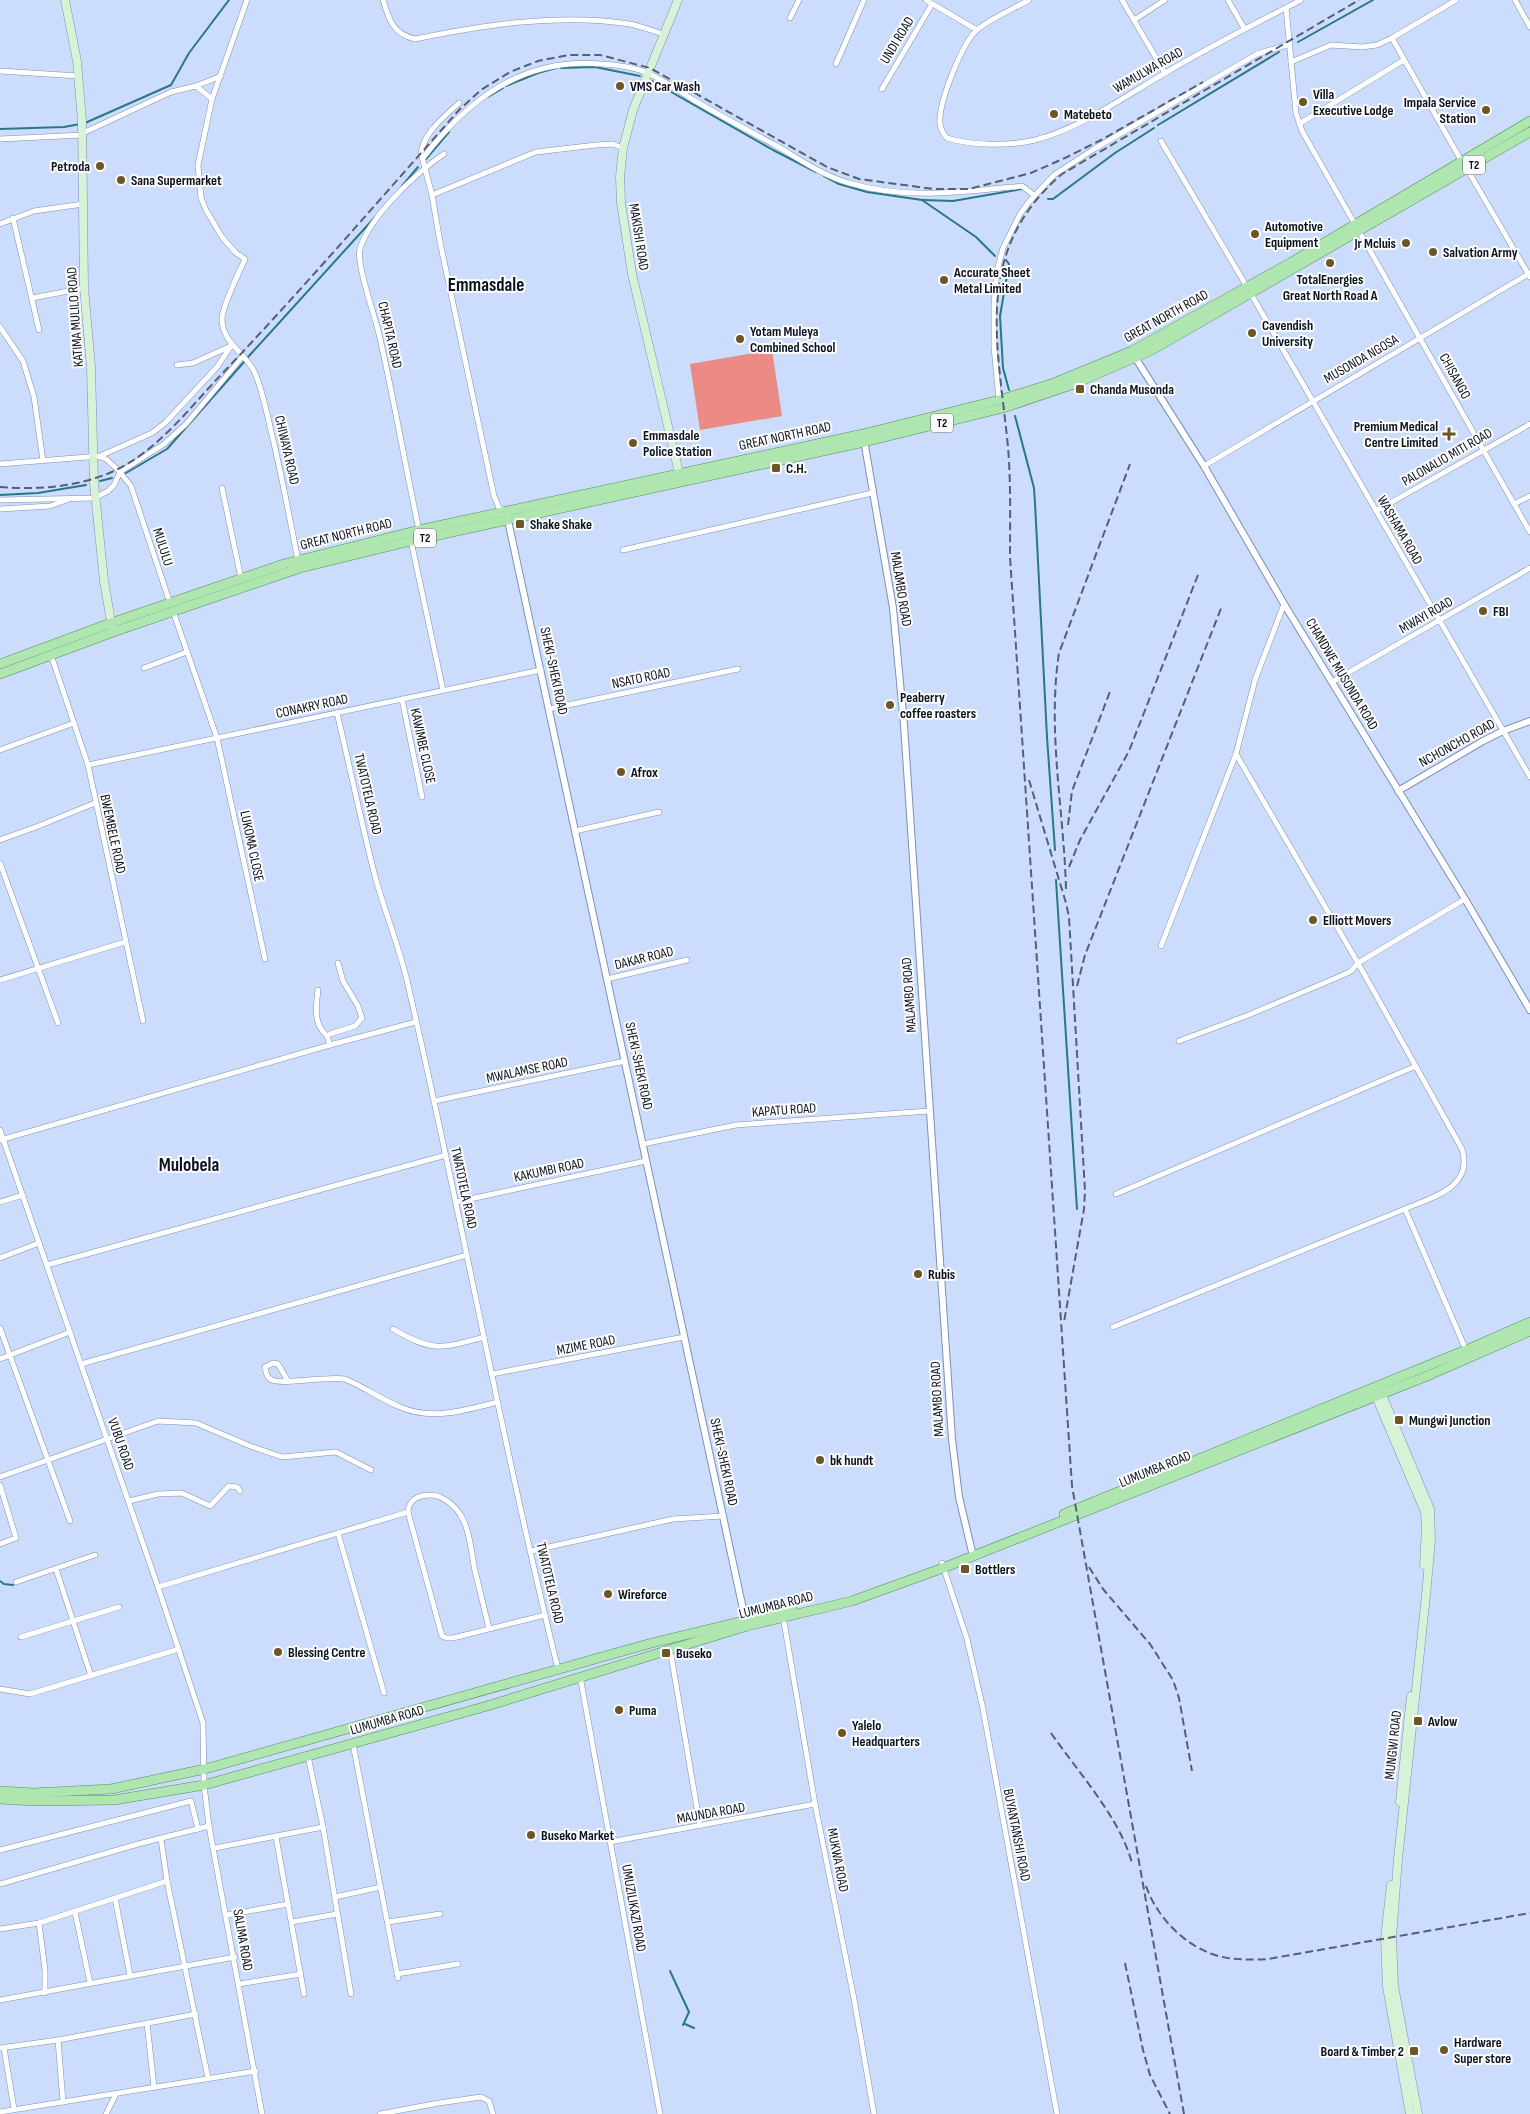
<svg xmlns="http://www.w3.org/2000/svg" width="1530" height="2114" font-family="'Sofia Sans Condensed',sans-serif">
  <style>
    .green { fill: #ec8a85 }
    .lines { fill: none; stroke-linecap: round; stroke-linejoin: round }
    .stream { stroke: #297883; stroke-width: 2 }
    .minor-casing { stroke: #7d90b6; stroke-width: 6 }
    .tertiary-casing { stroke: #7d90b6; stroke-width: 8 }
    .secondary-casing { stroke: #7d90b6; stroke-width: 9 }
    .primary-casing { stroke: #53905a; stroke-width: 10 }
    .minor { stroke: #fff; stroke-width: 5 }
    .tertiary { stroke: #fff; stroke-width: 6 }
    .secondary { stroke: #d7f2d7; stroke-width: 8 }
    .primary { stroke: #afe5af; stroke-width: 9 }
    .rail { stroke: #556074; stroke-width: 2; stroke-dasharray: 8 4; stroke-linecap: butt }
    .poi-dot { fill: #6d5626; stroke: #fcfcfc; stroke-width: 2 }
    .labels { text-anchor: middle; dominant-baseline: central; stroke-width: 4; stroke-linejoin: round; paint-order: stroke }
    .shield { fill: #fcfcfc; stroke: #535862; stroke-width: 1 }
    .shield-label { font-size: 12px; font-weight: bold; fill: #0b1220 }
    .street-label { font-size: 14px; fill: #0b1220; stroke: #fcfcfc }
    .poi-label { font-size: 14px; font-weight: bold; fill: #0b1220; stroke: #fcfcfc; text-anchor: start }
    .district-label { font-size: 19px; font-weight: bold; fill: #0b1220; stroke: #fcfcfc }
  </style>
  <rect width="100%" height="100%" fill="#cbdcfc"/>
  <polygon class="green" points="772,350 782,416 700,430 690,364"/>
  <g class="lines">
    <g class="stream">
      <polyline points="1298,42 1373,0"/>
      <polyline points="561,68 595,67 640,76"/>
      <polyline points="652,81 773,150 816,172"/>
      <polyline points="506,86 538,73 556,68"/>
      <polyline points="488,97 503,88"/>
      <polyline points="85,123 171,85 189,53 229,0"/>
      <polyline points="1158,125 1279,52"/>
      <polyline points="0,129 64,127 80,124"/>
      <polyline points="426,159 449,132"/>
      <polyline points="824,176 839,184 867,192 922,200 976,237 995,256"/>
      <polyline points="402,186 418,167"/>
      <polyline points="1048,199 1053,199 1115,153 1154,128"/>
      <polyline points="923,200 953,201 1022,189"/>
      <polyline points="1006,260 1009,264 1000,316 1003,368 1009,390"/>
      <polyline points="248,357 376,216"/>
      <polyline points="1015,416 1034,488 1035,503 1047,737 1055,850"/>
      <polyline points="126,473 167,449 244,362"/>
      <polyline points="100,481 112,478"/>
      <polyline points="0,495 38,493 86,485"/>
      <polyline points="1056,880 1077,1209"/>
      <polyline points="0,1581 4,1584 13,1585"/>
      <polyline points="670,1971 689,2012 683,2025"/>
      <polyline points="685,2024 694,2028"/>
    </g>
    <defs>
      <g id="minor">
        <path d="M247,0L212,99L198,165L201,198L206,210L222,237L236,253L245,259C239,273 222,306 222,319C222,343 246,353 255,373C263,392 267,414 272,435C282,477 290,519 298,561"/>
        <path d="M383,0C389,20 393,34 415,39C483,25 553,14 622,23C636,24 650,30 663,34"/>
        <polyline points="926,0 977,30"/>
        <path d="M1029,0C1013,9 993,17 978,29C962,42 938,104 940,124C941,130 943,134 947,138C973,146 1009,146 1035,140C1082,128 1125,96 1167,72C1211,46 1256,23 1301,0"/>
        <polyline points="1122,0 1165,73"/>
        <polyline points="1228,0 1244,28"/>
        <polyline points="1456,0 1392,38 1462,162"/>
        <polyline points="1515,0 1530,27"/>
        <polyline points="1286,8 1296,113 1302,131 1530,532"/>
        <polyline points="790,18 799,0"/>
        <polyline points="1134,20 1165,0"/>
        <polyline points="1291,62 1331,45 1362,47 1377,45 1392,38"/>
        <polyline points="836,64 864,0"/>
        <polyline points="0,71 79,76"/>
        <polyline points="196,86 221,76"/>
        <polyline points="882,89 932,4"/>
        <path d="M459,103C444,117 424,132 421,153L432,195L440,242L494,496L499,508L504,511"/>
        <polyline points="1299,124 1404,60"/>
        <polyline points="83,133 171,92 196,86 212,99"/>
        <polyline points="0,139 83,135"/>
        <polyline points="1161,141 1247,287"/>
        <path d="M423,158C468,99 524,57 601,64C617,65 636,67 650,74C664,81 678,90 692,99C719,115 747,130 775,145C798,158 823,176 849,183C905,200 964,192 1022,186L1034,195"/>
        <polyline points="1467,169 1530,277"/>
        <polyline points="432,195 536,152 596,145 613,144 623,148"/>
        <polyline points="13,218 39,330"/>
        <polyline points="0,224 34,211 83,204"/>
        <polyline points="1251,294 1530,777"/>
        <polyline points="32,298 84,288"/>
        <polyline points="0,327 23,361 34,397 43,461"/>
        <polyline points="177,365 193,363 231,346"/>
        <polyline points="999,400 994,347 994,304 997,271 1003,248 1020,214 1028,203 1054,175 1094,149 1257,54 1290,44"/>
        <polyline points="97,456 106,459 117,469 131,486 170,603"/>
        <polyline points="0,464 100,456 152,433 165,423 217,367 231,346"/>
        <polyline points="1204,466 1530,273"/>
        <polyline points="222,488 241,578"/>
        <polyline points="0,500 95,498 108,491 114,485 120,472 164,444 186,424 243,356"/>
        <polyline points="1514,504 1530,496"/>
        <polyline points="0,509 50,506 72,498"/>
        <polyline points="1376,511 1530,424"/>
        <path d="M419,530C405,465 394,399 379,334C375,316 356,264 360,249C369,217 417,172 444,154"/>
        <polyline points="411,541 443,690"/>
        <polyline points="623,550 872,493"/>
        <path d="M1284,604L1255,680L1236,754L1358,963L1462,1149C1474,1188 1432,1197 1405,1209"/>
        <polyline points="173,611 217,738 265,959"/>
        <polyline points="51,655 88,765 143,1021"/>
        <polyline points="144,668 187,652"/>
        <polyline points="1332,682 1530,568"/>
        <polyline points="402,699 422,797"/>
        <polyline points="549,709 738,669"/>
        <path d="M337,713C350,767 361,822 375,876C385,913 400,948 408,985C461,1212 502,1443 558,1669"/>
        <polyline points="0,750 74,723"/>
        <polyline points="88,765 541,670"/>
        <polyline points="575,831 659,812"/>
        <polyline points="0,840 36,827 95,803"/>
        <polyline points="0,863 58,1023"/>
        <polyline points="1161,946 1236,754"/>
        <polyline points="607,979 687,960"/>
        <polyline points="0,980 125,942"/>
        <path d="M318,990C316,1006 313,1024 327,1036"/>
        <polyline points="1179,1041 1246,1016 1343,975 1351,971 1358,963 1465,899"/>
        <polyline points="330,1045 327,1036 330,1034 355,1026 362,1018 358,1006 343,981 338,963"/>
        <polyline points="434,1101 625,1061"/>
        <polyline points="0,1130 158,1587 203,1723 204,1785 209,1826 262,2114"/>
        <polyline points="0,1140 330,1045 416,1022"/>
        <polyline points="643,1144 736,1125 929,1111"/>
        <polyline points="1116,1194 1416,1066"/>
        <polyline points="0,1202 23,1195"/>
        <polyline points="456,1202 646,1161"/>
        <polyline points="0,1258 39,1243"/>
        <polyline points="47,1265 446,1155"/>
        <polyline points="1113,1327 1405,1209 1466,1350"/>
        <polyline points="0,1328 70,1521"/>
        <path d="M393,1329C433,1352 440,1349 484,1337"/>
        <polyline points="0,1359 70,1332"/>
        <polyline points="81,1364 467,1255"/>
        <polyline points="492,1374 684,1337"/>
        <path d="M288,1381L278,1364L273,1363L265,1367C266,1373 267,1378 272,1380C284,1385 326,1376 345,1379C364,1387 381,1399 400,1407C432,1421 466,1410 498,1402"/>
        <polyline points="0,1477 158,1421 196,1423 250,1446 282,1457 336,1452 371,1470"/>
        <polyline points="0,1485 16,1538 0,1544"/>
        <polyline points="129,1501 158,1494 182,1493 210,1506 229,1486 237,1487 240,1491"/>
        <polyline points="338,1533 384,1693"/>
        <polyline points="531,1551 673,1519 723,1516"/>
        <polyline points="942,1563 967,1639 983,1709 1057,2114"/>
        <polyline points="56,1569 91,1676"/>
        <polyline points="16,1582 95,1555"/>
        <polyline points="158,1587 408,1512"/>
        <polyline points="783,1616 815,1804 854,1999 874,2114"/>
        <path d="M489,1628C484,1609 480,1590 475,1571C470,1546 470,1513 444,1499C436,1494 427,1494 418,1497C412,1500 408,1506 408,1512L442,1636L447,1638H453L545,1615"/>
        <polyline points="21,1637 119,1607"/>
        <polyline points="670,1649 700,1826"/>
        <polyline points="580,1676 660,2114"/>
        <polyline points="0,1689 30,1694 179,1649"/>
        <polyline points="353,1744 398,1978"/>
        <polyline points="308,1756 323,1827 351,1994"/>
        <polyline points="276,1837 304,1994"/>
        <polyline points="161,1839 167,1881 208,2078"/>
        <polyline points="610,1842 815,1804"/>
        <polyline points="215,1848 323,1827"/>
        <polyline points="0,1850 191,1801 198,1829"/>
        <polyline points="0,1884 138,1844 209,1826"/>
        <polyline points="335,1897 381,1887"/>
        <polyline points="115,1898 130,1975"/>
        <polyline points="75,1912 90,1983"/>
        <polyline points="227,1915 288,1904"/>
        <polyline points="292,1922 337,1914"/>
        <polyline points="388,1922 440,1914"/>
        <polyline points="39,1923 45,1970 45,1993"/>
        <polyline points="0,1929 39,1923 167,1881"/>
        <polyline points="397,1974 458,1964"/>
        <polyline points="239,1984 301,1974"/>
        <polyline points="0,2000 235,1957"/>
        <polyline points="147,2023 154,2087"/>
        <polyline points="58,2040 63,2102"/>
        <polyline points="0,2048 58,2040 196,2014"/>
        <polyline points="4,2048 14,2109"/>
        <polyline points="0,2112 256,2071"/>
        <polyline points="106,2114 116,2094"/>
        <polyline points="380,2114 439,2103 481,2097 489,2101 493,2114"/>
      </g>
      <g id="tertiary">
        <polyline points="1133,354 1204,466 1284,604 1465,899 1530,1010"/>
        <polyline points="864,440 893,608 904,725 952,1439 959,1497 973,1556"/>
        <polyline points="507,516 746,1623"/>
        <polyline points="1398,791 1483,741 1503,731 1530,721"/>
      </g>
      <g id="secondary">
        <polyline points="65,0 77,61 82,121 84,288 91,367 94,483 104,581 112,627"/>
        <polyline points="678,0 633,110 623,148 620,177 621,203 632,274 680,477"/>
        <polyline points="1380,1390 1430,1509 1431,1540 1426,1595 1398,1859 1392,1937 1394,1986 1418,2114"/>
        <polyline points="1374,1392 1425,1512 1426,1529 1424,1565"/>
        <polyline points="1400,1802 1411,1696"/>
        <polyline points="1391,1885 1385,1938 1387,1987 1410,2114"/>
      </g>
      <g id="primary">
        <polyline points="0,664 111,623 284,564 419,530 863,434 1003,399 1054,383 1132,351 1290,263 1530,121"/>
        <polyline points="0,674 113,632 300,568 411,541 864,442 1003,408 1074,384 1152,350 1530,132"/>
        <polyline points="1064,1514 1466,1350 1530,1322"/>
        <polyline points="0,1791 34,1793 111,1789 205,1769 648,1644 792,1609"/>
        <polyline points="0,1799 34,1801 114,1800 204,1785 487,1706 747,1626 852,1601 943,1568 1432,1374 1530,1331"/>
      </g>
    </defs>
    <use href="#minor" class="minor-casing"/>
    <use href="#tertiary" class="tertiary-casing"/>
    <use href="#secondary" class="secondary-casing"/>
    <use href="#primary" class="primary-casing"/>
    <use href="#minor" class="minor"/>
    <use href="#tertiary" class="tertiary"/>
    <use href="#secondary" class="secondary"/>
    <use href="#primary" class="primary"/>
    <g class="rail">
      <path d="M0,487C39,490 82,487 118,469C158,449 188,410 218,378C301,291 380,199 460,109L481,90L510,72L538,61L569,55H600L650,68L827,167L859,179L934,189H969L1031,173L1065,158L1101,140L1203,82"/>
      <polyline points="1029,780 1066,903 1069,917 1085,1191 1084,1209 1064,1322"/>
      <polyline points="1068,825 1072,791 1111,689"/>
      <polyline points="1069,867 1080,840 1129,751 1198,575"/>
      <path d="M1066,889C1064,811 1047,731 1059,653L1130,464"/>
      <polyline points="1077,986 1085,955 1222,606"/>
      <polyline points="1089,1567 1103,1589 1150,1644 1173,1680 1179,1698 1192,1771"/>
      <path d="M1051,1733C1078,1772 1120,1818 1132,1863"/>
      <path d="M1146,1886C1157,1918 1186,1947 1218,1956C1235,1960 1251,1960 1268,1959L1530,1913"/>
      <polyline points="1125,1963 1143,2050 1150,2075 1170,2114"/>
      <path d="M1184,2114L1072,1486L1010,557C1010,521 1011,483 1008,447C998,343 972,251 1062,174L1359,0"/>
    </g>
  </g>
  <g class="poi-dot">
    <circle cx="620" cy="86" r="5"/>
    <circle cx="1303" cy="102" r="5"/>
    <circle cx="1486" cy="110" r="5"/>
    <circle cx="1054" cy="114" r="5"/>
    <circle cx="100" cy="166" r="5"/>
    <circle cx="121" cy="180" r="5"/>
    <circle cx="1255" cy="234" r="5"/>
    <circle cx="1406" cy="243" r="5"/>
    <circle cx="1433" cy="252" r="5"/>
    <circle cx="1330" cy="263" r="5"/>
    <circle cx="944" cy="280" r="5"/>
    <circle cx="1252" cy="333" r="5"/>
    <circle cx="740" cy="339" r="5"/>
    <rect x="1075" y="384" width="10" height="10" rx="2.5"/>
    <path d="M1446.5 426.5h5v5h5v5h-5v5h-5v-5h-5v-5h5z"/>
    <circle cx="633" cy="443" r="5"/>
    <rect x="771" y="463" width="10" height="10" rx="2.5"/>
    <rect x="515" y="519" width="10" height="10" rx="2.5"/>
    <circle cx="1483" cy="611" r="5"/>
    <circle cx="890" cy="705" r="5"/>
    <circle cx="621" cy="772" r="5"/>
    <circle cx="1313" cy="920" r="5"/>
    <circle cx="918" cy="1274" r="5"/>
    <rect x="1394" y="1415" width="10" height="10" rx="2.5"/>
    <circle cx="820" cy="1460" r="5"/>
    <rect x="960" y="1564" width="10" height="10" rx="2.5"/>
    <circle cx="608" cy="1594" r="5"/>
    <circle cx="278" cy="1652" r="5"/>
    <rect x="661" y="1648" width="10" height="10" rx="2.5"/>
    <circle cx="619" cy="1710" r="5"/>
    <rect x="1413" y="1716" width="10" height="10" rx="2.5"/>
    <circle cx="842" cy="1733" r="5"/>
    <circle cx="531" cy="1835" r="5"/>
    <circle cx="1444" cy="2050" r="5"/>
    <rect x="1409" y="2046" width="10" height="10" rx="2.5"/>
  </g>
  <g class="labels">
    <g class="shield">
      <rect x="1463" y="155.5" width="22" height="19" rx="4"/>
      <rect x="931" y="413.5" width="22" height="19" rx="4"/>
      <rect x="414" y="528.5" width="22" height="19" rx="4"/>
    </g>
    <g class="shield-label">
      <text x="1474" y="165">T2</text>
      <text x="942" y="423">T2</text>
      <text x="425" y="538">T2</text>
    </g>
    <g class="street-label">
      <text transform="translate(897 40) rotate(-59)">UNDI ROAD</text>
      <text transform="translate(1148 70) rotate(-30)">WAMULWA ROAD</text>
      <text transform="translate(639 237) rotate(81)">MAKISHI ROAD</text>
      <text transform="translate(1166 316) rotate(-29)">GREAT NORTH ROAD</text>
      <text transform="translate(75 317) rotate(-94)">KATIMA MULILO ROAD</text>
      <text transform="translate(390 335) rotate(77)">CHAPITA ROAD</text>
      <text transform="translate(1361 359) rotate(-30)">MUSONDA NGOSA</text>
      <text transform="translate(1455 376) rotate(61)">CHISANGO</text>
      <text transform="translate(785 436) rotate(-12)">GREAT NORTH ROAD</text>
      <text transform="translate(287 450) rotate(77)">CHIWAYA ROAD</text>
      <text transform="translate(1447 457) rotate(-30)">PALONALIO MITI ROAD</text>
      <text transform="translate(1400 530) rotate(60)">WASHAMA ROAD</text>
      <text transform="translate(346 534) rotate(-14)">GREAT NORTH ROAD</text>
      <text transform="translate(163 547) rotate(72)">MULULU</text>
      <text transform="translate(901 589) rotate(81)">MALAMBO ROAD</text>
      <text transform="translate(1426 615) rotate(-30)">MWAYI ROAD</text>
      <text transform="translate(554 671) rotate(78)">SHEKI-SHEKI ROAD</text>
      <text transform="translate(1342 674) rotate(59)">CHANDWE MUSONDA ROAD</text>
      <text transform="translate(641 678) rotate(-12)">NSATO ROAD</text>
      <text transform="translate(312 706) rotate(-12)">CONAKRY ROAD</text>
      <text transform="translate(1457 743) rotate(-29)">NCHONCHO ROAD</text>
      <text transform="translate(423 746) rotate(78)">KAWIMBE CLOSE</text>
      <text transform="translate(368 794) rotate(77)">TWATOTELA ROAD</text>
      <text transform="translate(113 834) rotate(78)">BWEMBELE ROAD</text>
      <text transform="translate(252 846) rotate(78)">LUKOMA CLOSE</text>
      <text transform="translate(644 958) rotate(-14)">DAKAR ROAD</text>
      <text transform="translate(909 995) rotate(-94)">MALAMBO ROAD</text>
      <text transform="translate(639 1066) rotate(78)">SHEKI-SHEKI ROAD</text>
      <text transform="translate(527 1070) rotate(-12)">MWALAMSE ROAD</text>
      <text transform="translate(784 1110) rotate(-4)">KAPATU ROAD</text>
      <text transform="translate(549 1170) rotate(-12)">KAKUMBI ROAD</text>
      <text transform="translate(464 1188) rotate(78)">TWATOTELA ROAD</text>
      <text transform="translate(586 1345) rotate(-11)">MZIME ROAD</text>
      <text transform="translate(937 1399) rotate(-93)">MALAMBO ROAD</text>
      <text transform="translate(121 1444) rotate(71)">VUBU ROAD</text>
      <text transform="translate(724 1462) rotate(78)">SHEKI-SHEKI ROAD</text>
      <text transform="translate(1155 1469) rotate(-22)">LUMUMBA ROAD</text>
      <text transform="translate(550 1583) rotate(77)">TWATOTELA ROAD</text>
      <text transform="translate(776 1605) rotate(-14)">LUMUMBA ROAD</text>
      <text transform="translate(387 1720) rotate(-16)">LUMUMBA ROAD</text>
      <text transform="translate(1393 1745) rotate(-84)">MUNGWI ROAD</text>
      <text transform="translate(711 1813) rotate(-10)">MAUNDA ROAD</text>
      <text transform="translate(1017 1835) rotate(79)">BUYANTANSHI ROAD</text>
      <text transform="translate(838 1860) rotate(79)">MUKWA ROAD</text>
      <text transform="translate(634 1908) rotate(80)">UMUZILIKAZI ROAD</text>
      <text transform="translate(243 1940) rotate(80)">SALIMA ROAD</text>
    </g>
    <g class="poi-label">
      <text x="630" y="86">VMS Car Wash</text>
      <text x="1313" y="94">Villa<tspan x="1313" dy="16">Executive Lodge</tspan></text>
      <text x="1476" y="102" text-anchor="end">Impala Service<tspan x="1476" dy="16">Station</tspan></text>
      <text x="1064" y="114">Matebeto</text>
      <text x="90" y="166" text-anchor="end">Petroda</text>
      <text x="131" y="180">Sana Supermarket</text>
      <text x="1265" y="226">Automotive<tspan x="1265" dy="16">Equipment</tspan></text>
      <text x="1396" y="243" text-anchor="end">Jr Mcluis</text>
      <text x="1443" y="252">Salvation Army</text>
      <text x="954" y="272">Accurate Sheet<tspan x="954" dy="16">Metal Limited</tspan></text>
      <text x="1330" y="279" text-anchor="middle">TotalEnergies<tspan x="1330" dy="16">Great North Road A</tspan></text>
      <text x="1262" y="325">Cavendish<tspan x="1262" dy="16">University</tspan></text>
      <text x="750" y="331">Yotam Muleya<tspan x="750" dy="16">Combined School</tspan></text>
      <text x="1090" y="389">Chanda Musonda</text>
      <text x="1438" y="426" text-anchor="end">Premium Medical<tspan x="1438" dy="16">Centre Limited</tspan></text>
      <text x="643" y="435">Emmasdale<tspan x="643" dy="16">Police Station</tspan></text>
      <text x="786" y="468">C.H.</text>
      <text x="530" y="524">Shake Shake</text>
      <text x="1493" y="611">FBI</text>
      <text x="900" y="697">Peaberry<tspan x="900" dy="16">coffee roasters</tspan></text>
      <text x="631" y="772">Afrox</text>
      <text x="1323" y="920">Elliott Movers</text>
      <text x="928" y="1274">Rubis</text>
      <text x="1409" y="1420">Mungwi Junction</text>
      <text x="830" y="1460">bk hundt</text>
      <text x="975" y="1569">Bottlers</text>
      <text x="618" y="1594">Wireforce</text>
      <text x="288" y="1652">Blessing Centre</text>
      <text x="676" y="1653">Buseko</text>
      <text x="629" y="1710">Puma</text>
      <text x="1428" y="1721">Avlow</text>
      <text x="852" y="1725">Yalelo<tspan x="852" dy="16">Headquarters</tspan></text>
      <text x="541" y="1835">Buseko Market</text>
      <text x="1454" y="2042">Hardware<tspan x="1454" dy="16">Super store</tspan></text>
      <text x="1404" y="2051" text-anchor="end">Board &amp; Timber 2</text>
    </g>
    <g class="district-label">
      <text x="486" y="285">Emmasdale</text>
      <text x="189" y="1165">Mulobela</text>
    </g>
  </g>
</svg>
